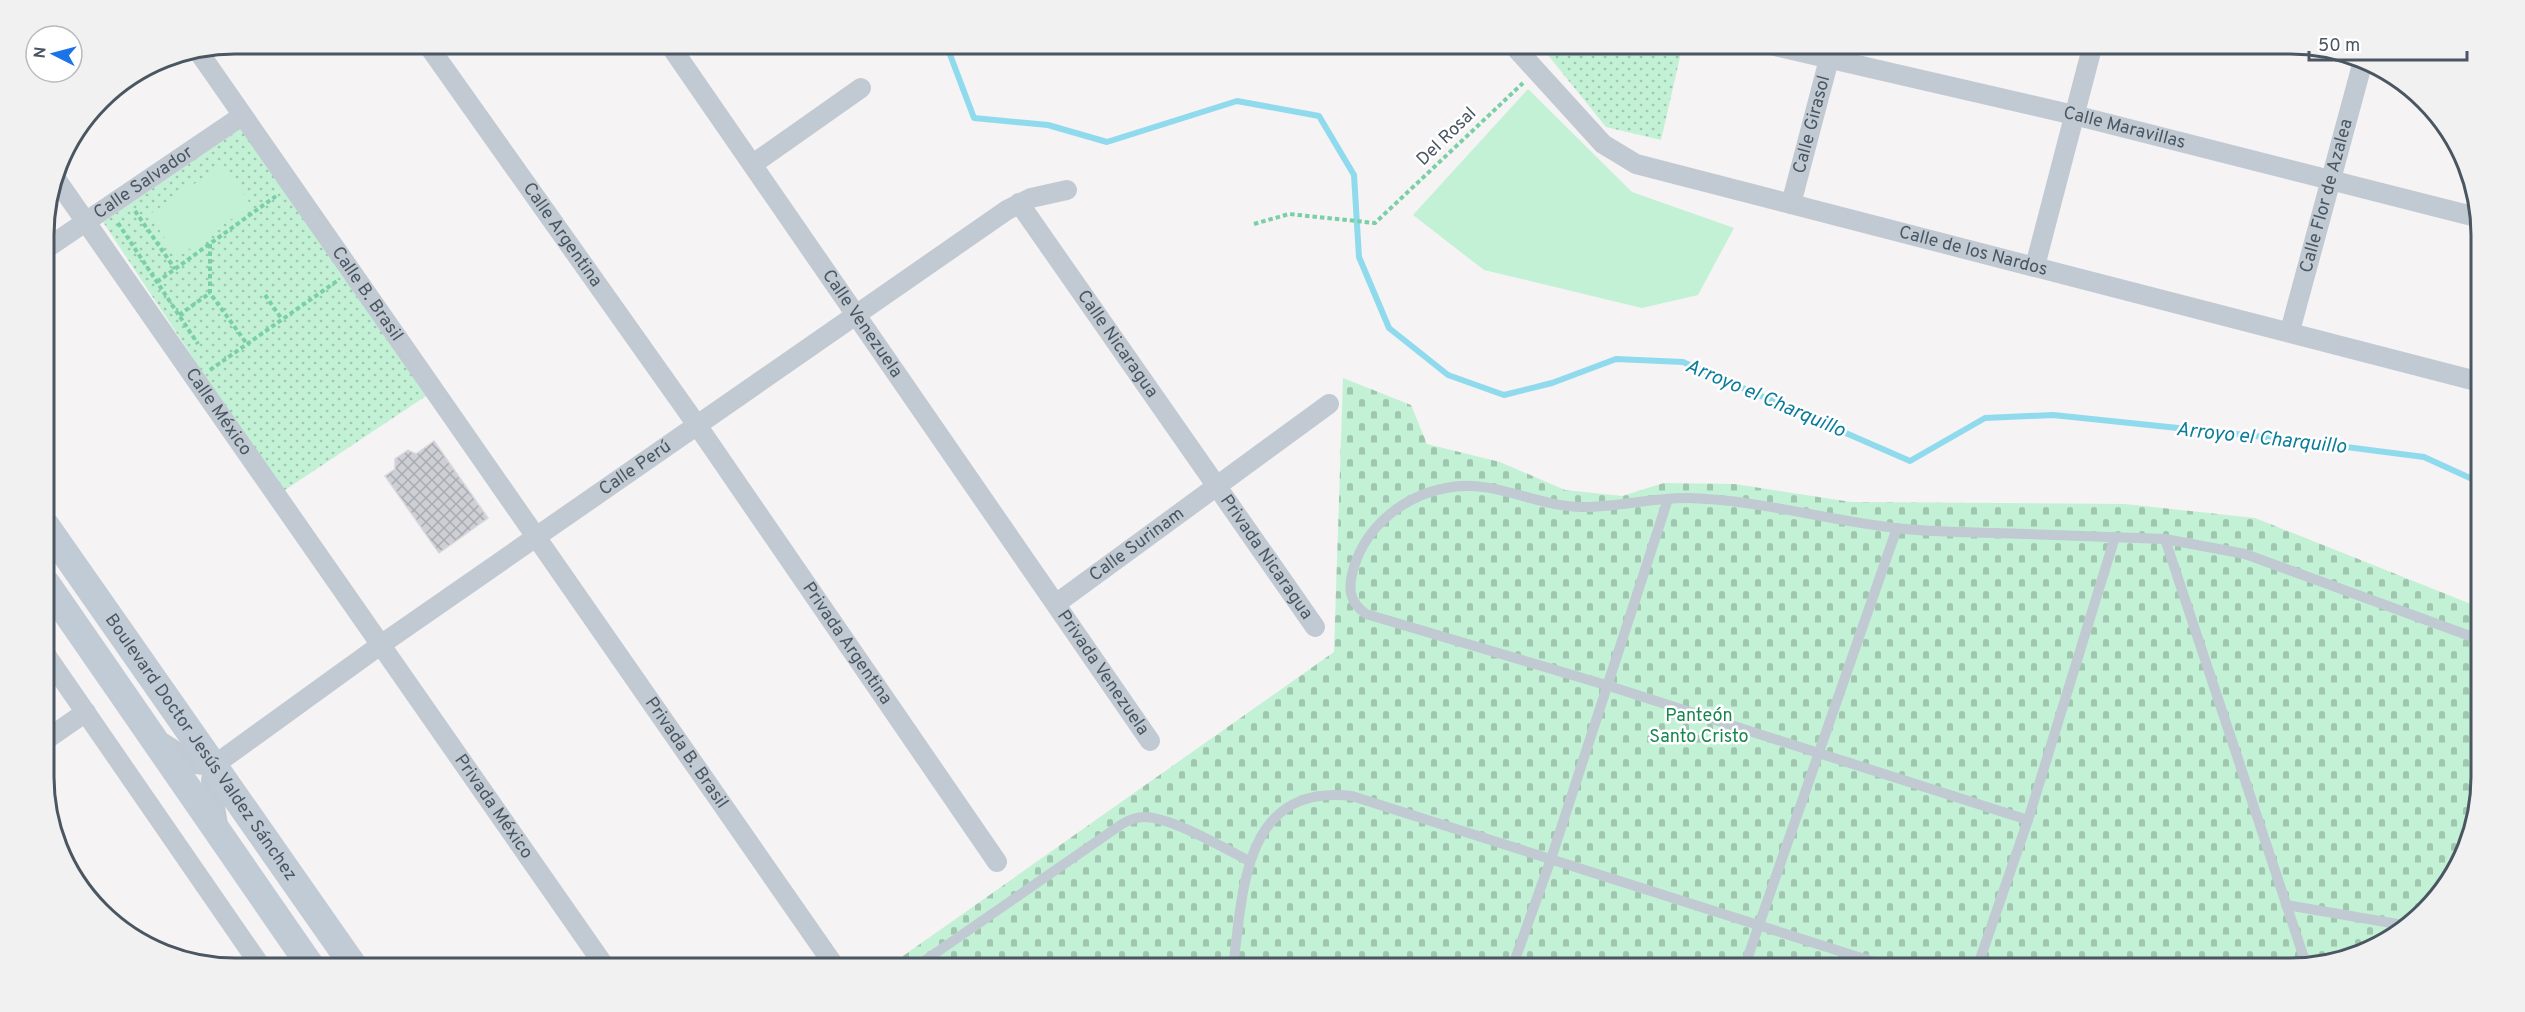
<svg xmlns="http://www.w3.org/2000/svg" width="2525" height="1012" font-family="Overpass,sans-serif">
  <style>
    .green { fill: url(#green-dots) }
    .cemetery { fill: url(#cemetery-stones) }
    .pitch { fill: #c3f1d5 }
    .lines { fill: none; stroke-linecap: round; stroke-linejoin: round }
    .stream { stroke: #90daee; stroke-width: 6 }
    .building { fill: url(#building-cross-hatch); stroke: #d7d9de; stroke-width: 1.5 }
    .path { stroke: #7ad0a6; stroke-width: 4; stroke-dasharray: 4.5 3; stroke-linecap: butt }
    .lane { stroke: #c1cad2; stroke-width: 10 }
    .street { stroke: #c1cad2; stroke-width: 20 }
    .secondary { stroke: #c1cbd6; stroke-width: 28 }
    .labels { text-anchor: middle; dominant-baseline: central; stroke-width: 5; stroke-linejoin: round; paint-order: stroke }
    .street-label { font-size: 18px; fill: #4a5661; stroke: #fff }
    .park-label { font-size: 18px; fill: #17864f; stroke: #fff }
    .water-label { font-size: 20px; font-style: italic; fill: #0c7c9b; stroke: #fff }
    .rim { fill: none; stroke: #4a5661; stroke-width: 3 }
  </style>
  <defs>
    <pattern id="green-dots" width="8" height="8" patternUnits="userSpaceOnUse" patternTransform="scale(1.5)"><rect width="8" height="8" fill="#c3f1d5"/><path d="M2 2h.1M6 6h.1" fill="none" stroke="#a0c6b0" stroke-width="1.8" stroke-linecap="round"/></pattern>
    <pattern id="cemetery-stones" width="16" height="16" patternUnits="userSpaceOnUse" patternTransform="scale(1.5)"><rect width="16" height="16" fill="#c3f1d5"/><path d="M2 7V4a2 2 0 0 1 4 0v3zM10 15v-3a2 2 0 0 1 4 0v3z" fill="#a0c6b0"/></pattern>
    <pattern id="building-cross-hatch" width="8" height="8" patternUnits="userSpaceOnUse" patternTransform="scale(1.5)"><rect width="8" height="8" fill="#cdcfd5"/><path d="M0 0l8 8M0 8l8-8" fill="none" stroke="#a8abb0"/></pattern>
  </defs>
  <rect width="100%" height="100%" fill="#f5f3f3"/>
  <g class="green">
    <polygon points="1539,44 1683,44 1661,140 1606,127"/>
    <polygon points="245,126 426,396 282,492 103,222"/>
  </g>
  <polygon class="cemetery" points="1343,378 1411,405 1427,444 1500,462 1565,490 1622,496 1664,483 1734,484 1851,502 2125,504 2255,518 2481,608 2481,777 2471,839 2442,893 2406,929 2352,958 2302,968 886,968 1334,652"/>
  <g class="pitch">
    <polygon points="1528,89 1632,192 1734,228 1698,295 1642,308 1484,270 1413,215"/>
    <polygon points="223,164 251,205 178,257 149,215"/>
  </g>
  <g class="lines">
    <polyline class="stream" points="946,44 974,118 1048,125 1107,142 1237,101 1319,116 1354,175 1359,257 1389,328 1448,375 1504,395 1552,383 1616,359 1683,362 1910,461 1985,418 2053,415 2284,439 2424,457 2481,483"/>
  </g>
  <polygon class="building" points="434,441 488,518 439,553 385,476 395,469 395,459 408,450 416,454"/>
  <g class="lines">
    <g class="path">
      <polyline points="135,211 175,269"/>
      <polyline points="118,223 198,344"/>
      <polyline points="1254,224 1289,214 1375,223 1523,83"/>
      <polyline points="210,244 210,293 247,344"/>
      <polyline points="157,282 276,196"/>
      <polyline points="265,295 281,318"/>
      <polyline points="179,315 210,293"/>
      <polyline points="210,370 337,281"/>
    </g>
    <g class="lane">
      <polyline points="2165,539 2307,967"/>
      <path d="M2028,820L1606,685L1366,614C1348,601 1348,587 1354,567C1367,525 1404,496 1446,488C1493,478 1534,506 1580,507C1617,508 1652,497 1689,498C1758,500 1827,520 1896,528C1929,532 1963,532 1996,533C2053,535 2109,537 2165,539L2245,554L2481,640"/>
      <polyline points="2286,905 2409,926"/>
      <path d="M914,968L1122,824C1129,820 1135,817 1144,817C1171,817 1224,848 1249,861"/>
      <path d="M1233,968C1243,891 1243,783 1352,796L1893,968"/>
      <polyline points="1512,968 1551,859 1668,499"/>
      <polyline points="1744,968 1897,528"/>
      <polyline points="1977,968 2028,820 2115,537"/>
    </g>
    <g class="street">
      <path id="s1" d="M427,44L697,425L997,862"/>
      <path id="s2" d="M669,44L1150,741"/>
      <path id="s3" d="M1512,44L1603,144L1636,164L2480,382"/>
      <path id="s4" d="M1766,44L2074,115L2480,218"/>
      <path id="s5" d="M198,51L836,968"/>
      <polyline points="753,164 861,88"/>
      <path id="s6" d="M56,179L606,968"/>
      <path id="s7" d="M1019,203L1315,627"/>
      <path id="s8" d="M1791,204L1833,44"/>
      <path id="s9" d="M44,250L242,116"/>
      <polyline points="2035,266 2093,44"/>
      <path id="s10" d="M2290,331L2363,61"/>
      <path id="s11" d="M1057,603L1329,404"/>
      <polyline points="46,655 262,968"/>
      <polyline points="47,739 86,712"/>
      <path id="s12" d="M163,743L196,764L213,766L379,646L1007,210L1031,198L1067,190"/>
      <polyline points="213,766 211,781 218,825"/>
    </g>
    <g class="secondary">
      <path id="s13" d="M46,526L355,968"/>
      <polyline points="46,583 312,968"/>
    </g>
  </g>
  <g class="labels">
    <g class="street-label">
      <text stroke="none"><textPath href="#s8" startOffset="82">Calle Girasol</textPath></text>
      <text stroke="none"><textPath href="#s4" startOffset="368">Calle Maravillas</textPath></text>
      <text transform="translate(1447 137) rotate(-44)">Del Rosal</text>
      <text stroke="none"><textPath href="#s9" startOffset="120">Calle Salvador</textPath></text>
      <text stroke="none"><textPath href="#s10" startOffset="140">Calle Flor de Azalea</textPath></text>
      <text stroke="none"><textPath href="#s1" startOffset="234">Calle Argentina</textPath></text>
      <text stroke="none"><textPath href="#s3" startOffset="522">Calle de los Nardos</textPath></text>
      <text stroke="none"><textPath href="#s5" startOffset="296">Calle B. Brasil</textPath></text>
      <text stroke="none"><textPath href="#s2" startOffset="340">Calle Venezuela</textPath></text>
      <text stroke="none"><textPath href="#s7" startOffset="172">Calle Nicaragua</textPath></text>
      <text stroke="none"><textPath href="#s6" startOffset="284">Calle México</textPath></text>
      <text stroke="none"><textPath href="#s12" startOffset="573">Calle Perú</textPath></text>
      <text stroke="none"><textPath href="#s11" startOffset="99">Calle Surinam</textPath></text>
      <text stroke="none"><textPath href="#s7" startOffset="432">Privada Nicaragua</textPath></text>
      <text stroke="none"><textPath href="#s1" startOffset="732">Privada Argentina</textPath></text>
      <text stroke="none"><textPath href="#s2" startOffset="764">Privada Venezuela</textPath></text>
      <text stroke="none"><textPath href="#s13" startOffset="270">Boulevard Doctor Jesús Valdez Sánchez</textPath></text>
      <text stroke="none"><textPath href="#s5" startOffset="855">Privada B. Brasil</textPath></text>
      <text stroke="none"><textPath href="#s6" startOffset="765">Privada México</textPath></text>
    </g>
    <g class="park-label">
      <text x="1699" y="716">Panteón<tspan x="1699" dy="21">Santo Cristo</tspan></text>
    </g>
    <g class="water-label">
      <text transform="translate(1765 399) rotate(23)">Arroyo el Charquillo</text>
      <text transform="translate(2261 439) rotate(6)">Arroyo el Charquillo</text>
    </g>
  </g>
  <path d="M0 0H2525V1012H0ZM235 54H2290A181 181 0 0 1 2471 235V777A181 181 0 0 1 2290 958H235A181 181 0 0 1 54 777V235A181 181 0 0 1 235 54Z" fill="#f1f1f2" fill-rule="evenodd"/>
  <path class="rim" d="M235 54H2290A181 181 0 0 1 2471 235V777A181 181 0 0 1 2290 958H235A181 181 0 0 1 54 777V235A181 181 0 0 1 235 54Z"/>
  <g transform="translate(54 54) rotate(276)"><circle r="28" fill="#ffffff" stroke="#b7bbc0" stroke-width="1.5"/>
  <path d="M0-4.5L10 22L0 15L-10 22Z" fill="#1a73e8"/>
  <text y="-9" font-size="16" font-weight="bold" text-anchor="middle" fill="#4a5661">N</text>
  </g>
  <path d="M2309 51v9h158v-9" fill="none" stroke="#4a5661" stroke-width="3"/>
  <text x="2318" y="51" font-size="18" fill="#4a5661" stroke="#ffffff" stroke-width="4.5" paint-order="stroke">50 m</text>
</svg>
